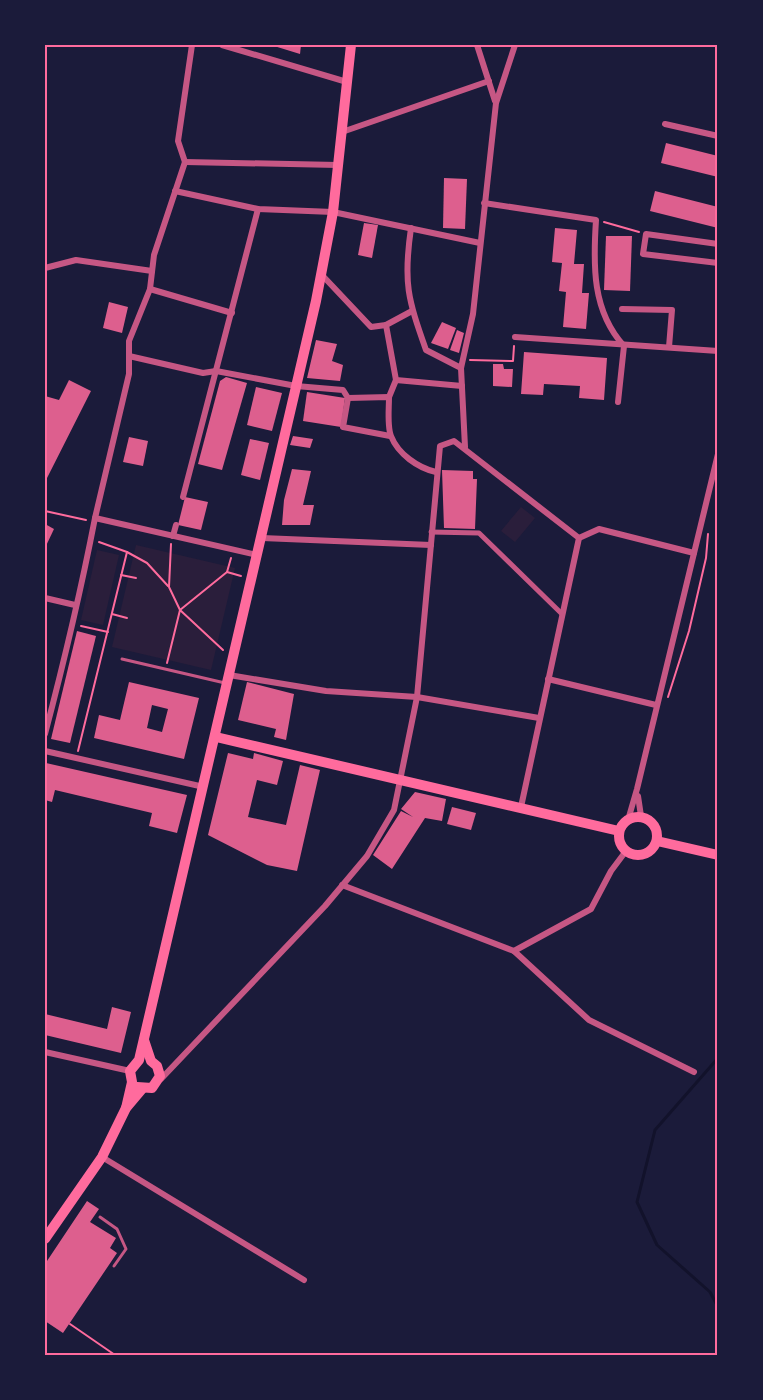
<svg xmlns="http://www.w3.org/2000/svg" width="763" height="1400" font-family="'PT Serif',serif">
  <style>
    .green { fill: #2a1e3b }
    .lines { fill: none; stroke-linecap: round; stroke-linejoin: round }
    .stream { stroke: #12122b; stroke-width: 3 }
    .building { fill: #dd5f8e; fill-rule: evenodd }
    .path { stroke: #ff6b9d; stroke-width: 2 }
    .service { stroke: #c65784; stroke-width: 3 }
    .pedestrian { stroke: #c65784; stroke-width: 5 }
    .minor { stroke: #c65784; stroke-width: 6 }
    .primary { stroke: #ff6b9d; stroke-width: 10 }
    .neatline { fill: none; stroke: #ff6b9d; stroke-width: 2 }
  </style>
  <rect width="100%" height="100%" fill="#1b1b3a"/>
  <g class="green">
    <polygon points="521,507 535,518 515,542 501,531"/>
    <polygon points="136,545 235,568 211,670 112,647"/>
    <polygon points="97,550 119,555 103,625 81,620"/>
  </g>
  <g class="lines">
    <polyline class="stream" points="718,1058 655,1130 637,1202 657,1245 710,1292 718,1307"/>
  </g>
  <g class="building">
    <polygon points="274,45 301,45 300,54 274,46"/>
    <polygon points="666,143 718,156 718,177 661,163"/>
    <polygon points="444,178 467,179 465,229 443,228"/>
    <polygon points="655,191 718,207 718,228 650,211"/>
    <polygon points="364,223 378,225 372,258 358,255"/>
    <polygon points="555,228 577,230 574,264 584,264 582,293 589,293 586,329 563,327 566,292 559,291 562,263 552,262"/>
    <polygon points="606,236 632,236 630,291 604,290"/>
    <polygon points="109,302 128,307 122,333 103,328"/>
    <polygon points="442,322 456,328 448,349 431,343"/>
    <polygon points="457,330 464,333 459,353 450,350"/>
    <polygon points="316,340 337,344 332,361 343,365 340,381 307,378"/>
    <polygon points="524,352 607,358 604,400 579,398 580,386 544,384 543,395 521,394"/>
    <polygon points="493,364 503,364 504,369 513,369 512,387 493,386"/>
    <polygon points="226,377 247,383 222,470 198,464 220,381"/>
    <polygon points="69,380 91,391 45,482 45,396 59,400"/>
    <polygon points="256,387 282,393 272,431 247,425"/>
    <polygon points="307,392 345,398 341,427 303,421"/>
    <polygon points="293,436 313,439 310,448 290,445"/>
    <polygon points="129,437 148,441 143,466 123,462"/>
    <polygon points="250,439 269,443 260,480 241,475"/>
    <polygon points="292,469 311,471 303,505 314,505 310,525 282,525 284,500"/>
    <polygon points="442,470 473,471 473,479 477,479 475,529 444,528"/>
    <polygon points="185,497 208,502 201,530 178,525"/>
    <polygon points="45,524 54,529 45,548"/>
    <polygon points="77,631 96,636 70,743 51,739"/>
    <path d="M129,682L199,698L184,759L94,738L99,715L120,720ZM152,705L168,709L162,732L147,728Z"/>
    <polygon points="247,682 294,694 286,740 274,737 276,729 238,720"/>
    <polygon points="228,753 253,759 254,753 283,761 277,785 257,780 248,817 286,825 300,765 320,770 297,871 267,865 208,835"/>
    <polygon points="46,763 187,795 177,833 149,826 152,813 55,790 52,802 45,800"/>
    <polygon points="415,792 446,799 442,821 425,818 392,869 373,855 401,811 413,817 401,809"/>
    <polygon points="452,807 476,813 471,830 447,824"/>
    <polygon points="112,1007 131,1012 121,1053 45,1035 45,1014 107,1029"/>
    <polygon points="87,1201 99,1209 90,1222 116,1238 110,1248 117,1253 63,1333 45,1321 45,1264"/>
  </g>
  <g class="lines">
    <g class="path">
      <polyline points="604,222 639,232"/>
      <polyline points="470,360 513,361 514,346"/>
      <polyline points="45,511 86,520"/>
      <polyline points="171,544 169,587 180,610 227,572 241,576"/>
      <polyline points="127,552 147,563 168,586"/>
      <polyline points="227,572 231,558"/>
      <polyline points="121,575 136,578"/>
      <polyline points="112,614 127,618"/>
      <polyline points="81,626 108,632"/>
      <polyline points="167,663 180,610 223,650"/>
      <polyline points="668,697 689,631 706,558 708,534"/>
      <polyline points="78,751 127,552 99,542"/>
      <polyline points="70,1324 115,1355"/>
    </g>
    <g class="service">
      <polyline points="122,659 225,683"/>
      <polyline points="100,1217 117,1229 126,1249 114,1266"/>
    </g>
    <polyline class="pedestrian" points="431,532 479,533 562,614"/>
    <g class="minor">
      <polyline points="222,45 347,82"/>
      <polyline points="477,45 495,101"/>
      <polyline points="665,124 718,136"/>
      <polyline points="342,132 489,81"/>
      <polyline points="185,162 338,165"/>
      <polyline points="185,162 178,141 192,45"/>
      <polyline points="175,191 258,209 333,212 480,243"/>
      <path d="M484,203L596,220C593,265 592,311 624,346"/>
      <path d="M411,228C403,283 408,299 426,350L461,368"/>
      <polyline points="718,244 646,234 643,254 718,263"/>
      <polyline points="45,268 76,260 152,271"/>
      <polyline points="321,274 371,327 386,325"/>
      <polyline points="150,289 232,313"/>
      <polyline points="622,309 672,310 669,347"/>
      <polyline points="412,311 386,325 396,380 462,386"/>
      <polyline points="515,337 718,351"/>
      <polyline points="129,356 203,373 216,371 296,386 343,390 348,398"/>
      <polyline points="389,397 396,380"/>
      <path d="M348,398L389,397C389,409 387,426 391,436C398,454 418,468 436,472"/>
      <polyline points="348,398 343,427 390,436"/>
      <polyline points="618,402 624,346"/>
      <polyline points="465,447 461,368 473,314 496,103 515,45"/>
      <polyline points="183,497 258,209"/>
      <polyline points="95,518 129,374 129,341 150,289 154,255 185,162"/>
      <polyline points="173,536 176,525"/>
      <polyline points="262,538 431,545"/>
      <polyline points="579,538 599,529 694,553"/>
      <polyline points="45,598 75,605"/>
      <polyline points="229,675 326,691 417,697 539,718"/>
      <polyline points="548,679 656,705"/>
      <path d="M45,734C64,662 81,590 95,518L257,555"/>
      <polyline points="45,751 204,787"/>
      <polyline points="638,796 641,816"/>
      <polyline points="628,820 637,789 718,454"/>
      <polyline points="342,885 514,951 589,1020 694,1072"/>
      <polyline points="514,951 591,909 611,871 626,851"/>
      <polyline points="45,1052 130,1071"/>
      <polyline points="161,1079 325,906 367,856 394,810 417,697 440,446 454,441 579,538 521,807"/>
      <polyline points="102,1157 304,1280"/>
    </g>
    <g class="primary">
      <polyline points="216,737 619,831"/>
      <circle cx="638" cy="836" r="19"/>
      <polyline points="657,841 718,855"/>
      <polyline points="137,1087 152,1088 160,1076 157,1066 151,1061 144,1040"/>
      <polyline points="126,1108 132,1082 130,1071 139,1060 316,301 333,212 351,45"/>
      <polyline points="45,1239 102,1157 126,1108 142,1089"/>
    </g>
  </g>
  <rect width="763" height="1400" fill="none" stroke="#1b1b3a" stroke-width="93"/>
  <rect x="46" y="46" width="670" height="1308" class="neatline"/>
</svg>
